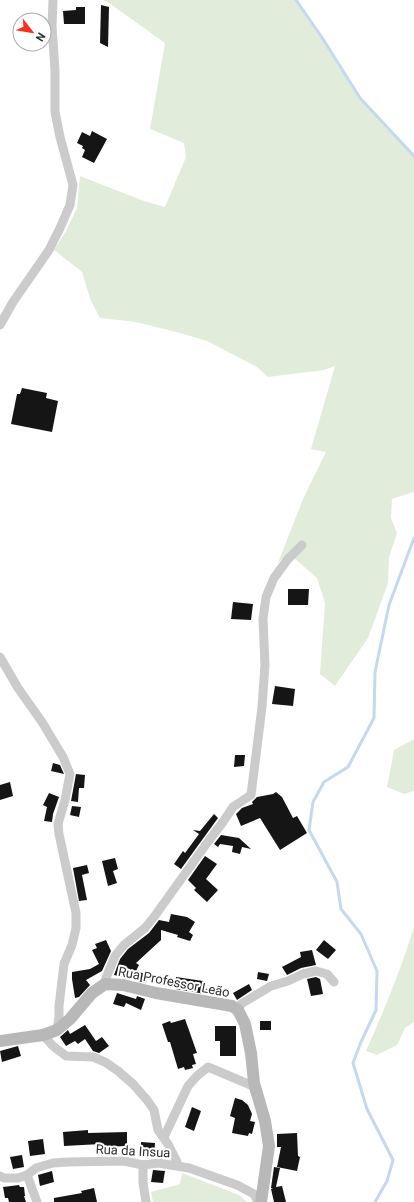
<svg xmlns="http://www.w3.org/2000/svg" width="414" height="1202" font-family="Roboto,sans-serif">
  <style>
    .green { fill: #e1edda }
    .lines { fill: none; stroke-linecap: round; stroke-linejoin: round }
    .stream { stroke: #c4d8ef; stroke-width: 3 }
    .building { fill: #151515 }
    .street { stroke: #cbcbcb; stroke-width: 9 }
    .secondary { stroke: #b8b8b8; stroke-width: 12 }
    .labels { text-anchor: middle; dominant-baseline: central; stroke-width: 4; stroke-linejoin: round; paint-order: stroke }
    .street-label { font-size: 13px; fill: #2e2e2e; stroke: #fff }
  </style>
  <rect width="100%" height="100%" fill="#fff"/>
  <g class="green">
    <polygon points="103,0 296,0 323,39 360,98 414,156 414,492 392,499 391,518 397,533 389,558 388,583 368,638 335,686 320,674 325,603 317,578 288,553 278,563 303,499 326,452 311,449 335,366 324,370 268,377 257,367 207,341 180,333 136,322 100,318 91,301 82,272 54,250 66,231 77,208 80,176 144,201 165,207 186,157 184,143 150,129 165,43 109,3"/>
    <polygon points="414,739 414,791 404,794 387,787 394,750"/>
    <path d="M414,927V1022L405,1028L397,1045L377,1055L366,1051C384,1010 401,970 414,927Z"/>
    <polygon points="182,1173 239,1195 247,1202 153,1202 151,1192 180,1184"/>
  </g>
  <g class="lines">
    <g class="stream">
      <polyline points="296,0 323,39 360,98 414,156"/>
      <polyline points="375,1202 387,1181 393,1160 367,1109 353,1063 361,1042 376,1010 377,971 361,934 341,909 337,882 309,830 313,802 324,782 348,767 374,718 375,672 389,605 414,538"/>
    </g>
  </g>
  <g class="building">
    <polygon points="101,5 109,7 108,47 100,43"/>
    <polygon points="76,7 85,7 85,24 64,24 63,11 76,10"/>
    <polygon points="92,131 107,139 94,163 82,157 85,150 82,148 83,146 77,143 82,132 90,136"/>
    <polygon points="22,388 47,393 46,398 58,401 52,432 11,424 17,394 20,394"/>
    <polygon points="288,589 309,589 308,605 288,605"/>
    <polygon points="233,602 253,604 251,620 231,619"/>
    <polygon points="275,686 295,689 293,706 272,704"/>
    <polygon points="235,755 245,755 244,766 234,767"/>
    <polygon points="53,763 60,765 64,774 51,771"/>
    <polygon points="76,774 85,775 84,788 79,788 78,802 71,801"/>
    <polygon points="10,782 13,796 0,800 0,785"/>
    <polygon points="276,792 282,797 293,818 297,816 307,833 280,850 260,818 241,826 236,814 242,808 253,804 252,802 257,797 273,794"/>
    <polygon points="49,793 59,797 53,814 52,822 44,821 47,807 43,805"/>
    <polygon points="72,806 81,807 79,817 70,815"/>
    <polygon points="214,814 218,818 181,869 174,864 183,851 185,853 199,834 193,830 200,831"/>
    <polygon points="221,835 239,838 251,849 242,847 240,854 232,852 233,846 220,844 218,847 214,844"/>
    <polygon points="205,856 217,864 206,879 218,890 207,902 194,890 196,888 188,880"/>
    <polygon points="115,858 118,869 113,871 117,883 108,886 102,861"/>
    <polygon points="87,865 89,873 82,875 87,900 79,901 73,868"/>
    <polygon points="171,914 187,917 195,922 189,932 193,935 190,941 177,937 178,935 161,930 161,940 136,963 139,965 136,971 148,975 146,983 114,975 120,959 128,949 149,933 159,920 169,922"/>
    <polygon points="106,940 111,951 102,971 86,980 90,985 79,997 75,998 72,979 72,972 90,969 99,964 92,950 97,948 95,944"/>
    <polygon points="324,940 336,950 328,959 316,950"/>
    <polygon points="312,950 316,965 301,968 287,975 282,967 301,957 300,952"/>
    <polygon points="258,972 269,974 267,981 257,979"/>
    <polygon points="176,977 203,981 202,988 225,992 224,997 175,989"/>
    <polygon points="316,977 320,979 323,994 311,996 307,979"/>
    <polygon points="249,984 252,990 237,1000 233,993"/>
    <polygon points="117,993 136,999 137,996 145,999 141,1010 126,1003 124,1007 113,1004"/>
    <polygon points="185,1019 197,1053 193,1054 196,1064 192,1065 193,1068 185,1070 184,1067 178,1069 170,1042 168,1042 162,1024 170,1021 171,1023"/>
    <rect x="260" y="1021" width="11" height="9"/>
    <polygon points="85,1025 96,1041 102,1037 109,1046 99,1053 93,1051 85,1039 78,1044 75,1041 66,1046 60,1037 68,1030 70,1034"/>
    <polygon points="215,1026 236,1026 236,1056 220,1056 220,1041 215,1041"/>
    <polygon points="18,1046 21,1056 2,1062 0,1051"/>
    <polygon points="235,1098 242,1100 248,1105 252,1114 250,1121 255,1122 252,1134 249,1133 248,1136 232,1133 235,1118 230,1116"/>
    <polygon points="192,1107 201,1111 194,1131 185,1127"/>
    <polygon points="88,1130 88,1133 127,1132 127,1146 101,1147 101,1144 64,1146 63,1132"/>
    <polygon points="297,1133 298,1156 300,1157 297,1171 277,1167 281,1147 277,1147 277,1134"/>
    <polygon points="43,1139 45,1154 30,1156 28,1141"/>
    <polygon points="141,1142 155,1143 154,1156 140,1155"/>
    <polygon points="22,1155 24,1167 13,1169 10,1157"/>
    <polygon points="274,1167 280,1168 276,1187 282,1186 286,1202 274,1202 271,1189 273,1188 271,1188"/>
    <polygon points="153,1170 165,1171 163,1183 151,1182"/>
    <polygon points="52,1171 54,1182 40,1186 38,1175"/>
    <polygon points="19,1185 20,1187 24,1187 25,1196 24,1196 26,1202 9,1202 8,1198 5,1198 3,1187"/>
    <polygon points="94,1188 97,1202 54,1202 54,1198 82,1193 81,1191"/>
  </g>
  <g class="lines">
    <g class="street">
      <polyline points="0,325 13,302 49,250 60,228 70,205 73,185 60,137 55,112 55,71 52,26 53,0"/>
      <polyline points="0,657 18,688 42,722 63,757 70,774 65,800 58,824 59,834 76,913 76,928 72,945 64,964 59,1006 59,1017 57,1030"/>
      <polyline points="105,984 106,978 115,956 124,945 145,928 154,917 207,843 223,822 233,807 251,795 262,707 265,665 263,619 266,597 274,578 288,559 302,545"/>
      <polyline points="238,1010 241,1004 271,986 288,981 303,974 316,971 327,974 334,982"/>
      <polyline points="43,1035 53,1046 66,1056 93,1057 105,1062 118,1071 133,1084 147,1100 154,1110 158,1130 168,1144 177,1162 178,1166"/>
      <polyline points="164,1137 188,1086 197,1076 208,1067 253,1086 255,1092"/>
      <polyline points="143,1165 143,1183 146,1202"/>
      <polyline points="27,1175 37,1202"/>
      <polyline points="0,1176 4,1178 18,1178 27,1175 36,1168 53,1163 68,1162 124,1161 143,1165 158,1163 189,1168 237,1185 254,1194 258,1202"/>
    </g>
    <polyline class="secondary" points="0,1041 43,1035 57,1030 70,1019 92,993 105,984 123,985 156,993 232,1006 238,1010 245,1024 251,1053 254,1083 265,1121 269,1146 261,1202"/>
  </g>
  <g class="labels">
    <g class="street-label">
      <text transform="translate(174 982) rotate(11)">Rua Professor Leão</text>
      <text transform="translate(133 1151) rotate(3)">Rua da Insua</text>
    </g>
  </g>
  <g transform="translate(32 32) rotate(121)"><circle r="19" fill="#ffffff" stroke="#ababab"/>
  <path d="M0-3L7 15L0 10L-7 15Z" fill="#f6311f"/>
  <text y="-6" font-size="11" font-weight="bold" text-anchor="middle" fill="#2e2e2e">N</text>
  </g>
</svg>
